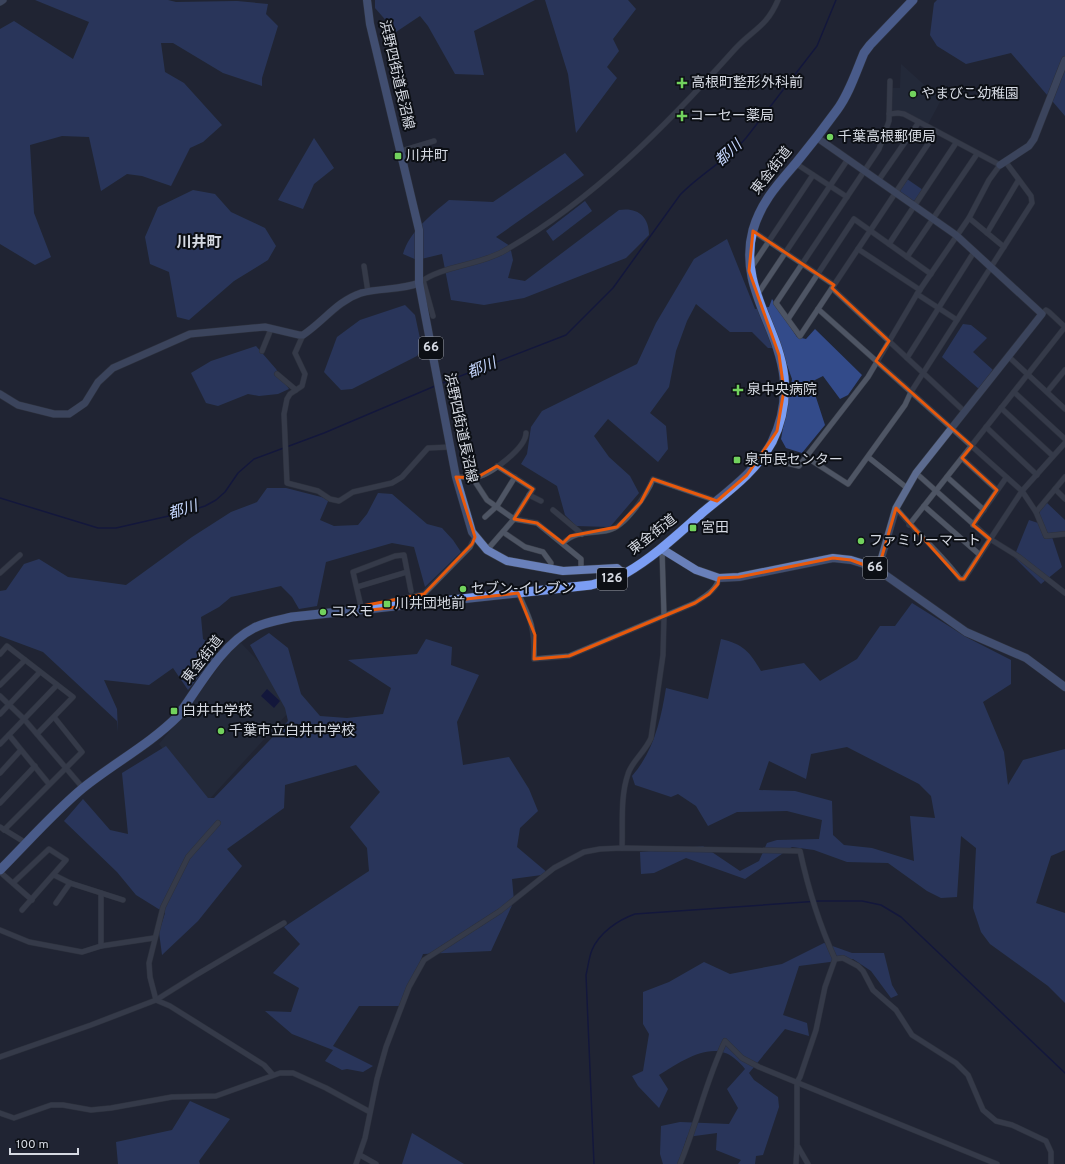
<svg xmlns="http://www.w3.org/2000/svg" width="1065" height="1164" font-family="Overpass,'Noto Sans JP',sans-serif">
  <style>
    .built { fill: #272f42 }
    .green { fill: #334b8a; fill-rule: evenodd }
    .water { fill: #030746 }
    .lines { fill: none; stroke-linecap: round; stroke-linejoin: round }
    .stream { stroke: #030746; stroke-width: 1.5 }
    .street-casing { stroke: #3a3f4a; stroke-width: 6 }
    .secondary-casing { stroke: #3a3f4a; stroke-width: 8 }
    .primary-casing { stroke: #3a3f4a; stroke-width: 9 }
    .highway-casing { stroke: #3a3f4a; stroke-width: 10 }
    .street { stroke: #4e5564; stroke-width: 5 }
    .secondary { stroke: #5c6b8f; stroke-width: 7 }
    .primary { stroke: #6980ba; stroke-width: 8 }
    .highway { stroke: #7b9df3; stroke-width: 9 }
    .marked { fill: none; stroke: #e8590c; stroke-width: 3; stroke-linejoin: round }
    .poi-dot { fill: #72d25d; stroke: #0c0f15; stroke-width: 1.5 }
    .labels { text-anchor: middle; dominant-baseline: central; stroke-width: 4; stroke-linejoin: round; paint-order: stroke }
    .shield { fill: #0c0f15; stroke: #999da5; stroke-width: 1 }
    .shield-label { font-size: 13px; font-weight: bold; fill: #d6dae3 }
    .street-label { font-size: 14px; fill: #d6dae3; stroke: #0c0f15 }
    .poi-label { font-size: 14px; fill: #d6dae3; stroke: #0c0f15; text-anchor: start }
    .water-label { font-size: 15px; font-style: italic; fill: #c6d7fe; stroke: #0c0f15 }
    .neighbourhood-label { font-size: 15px; font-weight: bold; fill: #d6dae3; stroke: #0c0f15 }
  </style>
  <rect width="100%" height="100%" fill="#202533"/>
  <g class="built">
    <polygon points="901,64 941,100 927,126 890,109 890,88 900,88"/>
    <polygon points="241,643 297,703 205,804 159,744 181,718 231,650"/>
  </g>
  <g class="green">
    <polygon points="35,0 168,0 176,2 237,1 268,4 266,14 278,26 262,78 262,86 223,73 173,43 161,43 165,72 184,83 222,125 203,142 190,148 171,186 142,176 127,174 101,191 89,137 62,136 30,145 34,213 51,257 35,265 0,244 0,29 14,21 73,59 89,22"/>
    <polygon points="375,0 535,0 474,31 484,75 455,74 428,26 420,16 396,32 375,8"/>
    <polygon points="545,0 628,0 636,9 613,39 619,51 607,67 617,78 576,133 568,74"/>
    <polygon points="937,0 1065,0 1065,116 1011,53 966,64 937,46 930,35 934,3"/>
    <polygon points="314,138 334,168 314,184 303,209 278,200"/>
    <path d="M565,153L584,175L496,237L510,246L513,260L508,278L525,281L619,210C637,207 649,216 649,235L626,258L524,298L484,305L451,300L442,254L417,260L403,254C409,232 432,214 449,200L493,202Z"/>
    <polygon points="907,179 923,190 913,204 897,193"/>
    <polygon points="193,190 215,194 231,212 265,228 276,246 268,260 234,281 189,320 177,317 169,272 150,264 145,237 158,207"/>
    <polygon points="585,201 592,211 553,241 546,231"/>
    <polygon points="727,239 755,309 769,307 772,299 797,337 806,339 815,329 862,375 848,395 840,399 823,376 811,382 825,425 802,453 786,448 781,439 792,379 781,348 768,348 752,332 730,332 696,304 687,321 676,351 669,387 650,413 666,426 668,449 658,462 608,419 594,436 609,457 630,476 639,493 610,527 576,526 565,515 557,486 521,464 527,454 531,427 542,411 637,364 656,323 694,259"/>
    <polygon points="405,305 415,315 422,348 417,356 352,389 341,390 324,372 337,337 360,320"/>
    <polygon points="963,324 971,325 987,338 973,352 993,370 979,389 942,357"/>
    <polygon points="256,346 276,369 289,389 278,394 259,396 248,394 218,406 206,403 191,373 211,361"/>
    <polygon points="267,488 286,488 329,499 320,520 334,526 358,525 367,514 378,493 392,494 427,524 442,528 453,540 461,552 425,587 414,547 392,543 326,562 317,606 299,609 292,597 281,586 231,597 219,607 201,617 203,639 217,648 212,661 188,690 173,668 149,685 104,680 117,709 118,732 117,721 43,652 0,636 0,591 6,590 24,564 39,559 68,577 126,585 192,537 231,512 257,502"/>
    <polygon points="1046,502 1065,520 1065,532 1051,534 1062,567 1041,584 1014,557 1029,520 1041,524 1039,510"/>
    <path d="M912,603L968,638L1011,660V684L983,702L1004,752L1008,785L1023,760L1065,749V850L1051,856L1036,903L1065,913V1003L1048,986L990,944L981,932L973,908L976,848L961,836L957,897L941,898L927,891L888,863L847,862L814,850L792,847L745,879L686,858L654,873L641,874L640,852L703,846L740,871L759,861L767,843L777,840L819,839L822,820L787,811L737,812L708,826L696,806L678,794L671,797L635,785L632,776C654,751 661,719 666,688L708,699L721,639C743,644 750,652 761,671L804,663L820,681L857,659L880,626H895ZM847,747L919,784L931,796L935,818L910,816L914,861L872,848L844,845L833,835L832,801L795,791L759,790L769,761L806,779L811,754Z"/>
    <polygon points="269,633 288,648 301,694 320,716 347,718 383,714 391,688 348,660 417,654 426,639 452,647 451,665 479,675 457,722 463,765 509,757 529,789 538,811 520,828 517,847 549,874 512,879 514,901 491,951 423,954 404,1006 359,1006 333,1046 373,1066 363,1072 347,1069 342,1070 325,1061 333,1050 292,1034 265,1011 291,1012 299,988 273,973 300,944 284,927 369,871 367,848 350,827 380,792 356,765 285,785 284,808 227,849 242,866 198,921 162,955 159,932 165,913 136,895 117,872 64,821 83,799 110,830 128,834 122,773 166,746 208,798 214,798 288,721 285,708 250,645"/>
    <path d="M824,943L852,953H884L892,985L898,995L891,998L871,971L853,959L799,966L783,1015L807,1023L809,1036L785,1029L749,1073L754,1080L778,1097L779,1107L763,1155L756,1156L755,1164H738L741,1160L716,1150L717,1133L687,1137L680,1159V1164H663L660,1154L661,1126L680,1122L729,1124L738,1108L727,1089L745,1069C742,1065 738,1061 734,1058C711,1039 679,1063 659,1075L668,1089L659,1108L638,1086L632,1076L643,1071L649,1034L643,1024V992L669,982L704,962L730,974L782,964Z"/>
    <polygon points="190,1101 230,1119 199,1161 200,1164 118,1164 116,1142 172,1130"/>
    <polygon points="412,1133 464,1164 402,1164"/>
  </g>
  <polygon class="water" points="267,689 280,701 274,708 261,696"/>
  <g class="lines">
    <g class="stream">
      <path d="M440,384L566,335L613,288L680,195C700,174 727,160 746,138L817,46L836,0"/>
      <polyline points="0,498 98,528 116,528 186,512 205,506 216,500 225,492 238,473 254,459 324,433 435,386"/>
      <path d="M594,1164L586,975C588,967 589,957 592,950C599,933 618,920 635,914L819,901H862L881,905L901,917L1065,1073"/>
    </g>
    <defs>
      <g id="street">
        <polyline points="890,81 889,121 879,149 776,303 800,336 936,132"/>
        <polyline points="401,151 434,141"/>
        <polyline points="795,163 847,197"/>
        <polyline points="878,181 919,122"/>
        <polyline points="969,218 1004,247"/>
        <polyline points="753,231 834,285"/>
        <polyline points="987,233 1018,181"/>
        <polyline points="889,244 956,143"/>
        <polyline points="858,249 920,290"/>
        <polyline points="907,257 977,154"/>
        <polyline points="364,266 368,292"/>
        <polyline points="751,268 813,175"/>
        <polyline points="423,280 433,316"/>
        <path d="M419,283C443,265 478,266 504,251C593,200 667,125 735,49C753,29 766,28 778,0"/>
        <polyline points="832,288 965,412"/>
        <polyline points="917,294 957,320"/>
        <polyline points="757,295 848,159"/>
        <polyline points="818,309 1022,491 1036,512 1046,536 1065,534"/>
        <polyline points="1042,314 1046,310 1049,312 1065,327"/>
        <polyline points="788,319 854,219 931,274"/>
        <polyline points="303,335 295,353 305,374 302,386 290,394 287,399 284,414 287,483 318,491 330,499 339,501 353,492 392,483 402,477 428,448 450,447"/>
        <polyline points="262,351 271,329"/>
        <polyline points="1009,357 1065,409"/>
        <polyline points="907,358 974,252"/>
        <polyline points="277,374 296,390"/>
        <polyline points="1014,392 1065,439"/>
        <polyline points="1047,392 1065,370"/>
        <polyline points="1001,408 1053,456"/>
        <polyline points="986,427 1037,475"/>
        <polyline points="761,457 799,466 868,377 917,294 969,218 989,180 1000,165 904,114 898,113 889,114"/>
        <polyline points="806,457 848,484 905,405 911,392 1032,203 1031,196 1005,161"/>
        <polyline points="868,457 907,488"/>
        <polyline points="962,458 997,490"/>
        <polyline points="916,473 990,539 1019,557 1065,593"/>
        <path d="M456,477C462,476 471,479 477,477C491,474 526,448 526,433"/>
        <polyline points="472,477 487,500 514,519 537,523 581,559 581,570"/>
        <polyline points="947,477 984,510"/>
        <polyline points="1055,489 1065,499"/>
        <polyline points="529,495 541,501"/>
        <polyline points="924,506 980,555"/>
        <path d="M896,508C916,533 941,553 960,579H964L1022,491L1065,443"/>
        <polyline points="553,510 582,534"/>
        <polyline points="1036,512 1065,477"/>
        <polyline points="485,517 497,506 515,477"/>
        <polyline points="909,525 1065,327"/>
        <polyline points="973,525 1006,478"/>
        <polyline points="503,532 525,547 543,552 551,563 550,570"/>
        <path d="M563,543C576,530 592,534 609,530C625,527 647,494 653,479L717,501"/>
        <polyline points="487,550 514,519 533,489 497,466"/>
        <polyline points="0,573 20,555"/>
        <polyline points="357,587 407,572"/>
        <path d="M518,593C531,620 535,629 534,659L569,656L695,603C705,596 717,590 719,578"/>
        <polyline points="384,603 424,594 470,547 475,537"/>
        <polyline points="362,611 353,572 395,556 404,555 411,591"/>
        <polyline points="0,654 7,646 73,697 37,734"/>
        <polyline points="0,685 25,660"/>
        <polyline points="0,696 24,719 83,788"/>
        <polyline points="0,714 40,672"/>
        <polyline points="9,735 49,784"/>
        <polyline points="0,744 57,685"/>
        <polyline points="0,773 21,750"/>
        <polyline points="0,803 35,766"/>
        <polyline points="218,823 188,857 163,907 149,963 150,977 156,1000 170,1006 264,1065 273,1075"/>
        <polyline points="0,827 26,843"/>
        <polyline points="4,830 82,752 54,717"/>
        <path d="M622,848C623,825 620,797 628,774C632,761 645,752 651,738L663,655L664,616L662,549"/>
        <polyline points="0,872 32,900"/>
        <polyline points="54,875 70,883 123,900"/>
        <polyline points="13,883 49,849 66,860 22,910"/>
        <polyline points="56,903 70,883"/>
        <polyline points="0,930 29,942 82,952 101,946 154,938"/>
        <polyline points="101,946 101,893"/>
        <polyline points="835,959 843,958 858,966 863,971 873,990 896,1010 912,1035 956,1063 968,1075 983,1110 996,1121 1012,1125 1046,1141 1051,1152 1051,1164"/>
        <polyline points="0,1057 91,1025 156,1000 196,975 284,923"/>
        <polyline points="0,1113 14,1118 51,1105 63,1105 91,1110 111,1108 172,1097 216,1096 280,1073 293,1073 326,1088 370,1112"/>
        <polyline points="360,1155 376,1164"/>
        <path d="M356,1164L365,1138L377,1079L386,1047L409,987L424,960L500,911L554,868L584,852L600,849L622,848L800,851C808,888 819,924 835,959L825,987L816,1030L800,1077L797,1082V1145L808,1164"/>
        <path d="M680,1164C697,1124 706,1080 725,1041L742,1058L759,1067L997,1164"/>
        <polyline points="796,1164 797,1146"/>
      </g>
      <g id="secondary">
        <polyline points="0,2 3,0"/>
        <polyline points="816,137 956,235 1042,314 916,473 896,508 878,570"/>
        <polyline points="1000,165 1029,146 1034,139 1065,60"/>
        <path d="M0,394L18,405L54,414H69L85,403L98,382L113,368L190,334L265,327L299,335H303C324,321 337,301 361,293C380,288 401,290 419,283"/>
      </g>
      <g id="primary">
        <polyline points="367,0 370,24 419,230 419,283 456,477 472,532 487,550 507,561 563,571 617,568 624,574"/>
        <polyline points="662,549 696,570 719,578 739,577 833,558 851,560 874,567 966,632 1026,658 1065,687"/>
      </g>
      <path id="highway" d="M0,870C27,843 53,813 83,788C114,763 149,745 178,716C199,687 222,644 254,628C265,622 279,620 292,617L591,585C603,582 615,579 626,573C654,557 678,534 702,513C727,492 756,472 772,442C782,422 786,400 784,377C778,325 738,286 753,230C761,202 778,184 796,163C810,146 824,128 837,110C849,94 856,72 864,53L870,45L913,0"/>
    </defs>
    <use href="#street" class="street-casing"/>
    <use href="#secondary" class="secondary-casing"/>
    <use href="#primary" class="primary-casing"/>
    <use href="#highway" class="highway-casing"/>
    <use href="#street" class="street"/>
    <use href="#secondary" class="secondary"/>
    <use href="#primary" class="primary"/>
    <use href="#highway" class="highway"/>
  </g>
  <path d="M0 0H1065V1164H0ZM753,231L834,285L832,288L889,341L876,361L972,446L962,458L997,490L973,525L990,539L964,579H960L896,508L878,570L851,560L833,558L739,577L719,578L718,584L709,594L695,603L569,656L534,659L535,635L518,593L362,611V606L424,594L472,544L475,537L456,477L476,478L497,466L533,489L514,519L537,523L563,543L570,536L617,527L641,502L653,479L717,501L747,475L777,431L784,390L779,355L749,271Z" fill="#202533" fill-opacity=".55" fill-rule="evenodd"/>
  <path class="marked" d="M753,231L834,285L832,288L889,341L876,361L972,446L962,458L997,490L973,525L990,539L964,579H960L896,508L878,570L851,560L833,558L739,577L719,578L718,584L709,594L695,603L569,656L534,659L535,635L518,593L362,611V606L424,594L472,544L475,537L456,477L476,478L497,466L533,489L514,519L537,523L563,543L570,536L617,527L641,502L653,479L717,501L747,475L777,431L784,390L779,355L749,271Z"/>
  <g class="poi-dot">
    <path d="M680 77h4v4h4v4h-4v4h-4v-4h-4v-4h4z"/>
    <circle cx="913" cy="94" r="4"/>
    <path d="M680 110h4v4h4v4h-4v4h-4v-4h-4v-4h4z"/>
    <circle cx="830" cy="137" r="4"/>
    <rect x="394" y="152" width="8" height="8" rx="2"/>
    <path d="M736 384h4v4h4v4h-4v4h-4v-4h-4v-4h4z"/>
    <rect x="733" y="456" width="8" height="8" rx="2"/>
    <rect x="689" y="524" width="8" height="8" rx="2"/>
    <circle cx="861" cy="541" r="4"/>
    <circle cx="463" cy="589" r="4"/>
    <rect x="383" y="600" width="8" height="8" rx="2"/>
    <circle cx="323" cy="612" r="4"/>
    <rect x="170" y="707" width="8" height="8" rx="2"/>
    <circle cx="221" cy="731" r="4"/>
  </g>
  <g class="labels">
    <g class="shield">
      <rect x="419" y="337" width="24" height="22" rx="3"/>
      <rect x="863" y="557" width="24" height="22" rx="3"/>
      <rect x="597" y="568" width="30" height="22" rx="3"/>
    </g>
    <g class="shield-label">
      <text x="431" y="348">66</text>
      <text x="875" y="568">66</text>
      <text x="612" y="579">126</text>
    </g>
    <g class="street-label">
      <text transform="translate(396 75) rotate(77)">浜野四街道長沼線</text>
      <text transform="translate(772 171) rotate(-52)">東金街道</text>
      <text transform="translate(460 428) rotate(78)">浜野四街道長沼線</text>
      <text transform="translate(653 535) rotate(-38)">東金街道</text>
      <text transform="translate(203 660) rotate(-52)">東金街道</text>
    </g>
    <g class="poi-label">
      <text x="691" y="83">高根町整形外科前</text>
      <text x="921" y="94">やまびこ幼稚園</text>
      <text x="690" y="116">コーセー薬局</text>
      <text x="838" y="137">千葉高根郵便局</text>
      <text x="406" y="156">川井町</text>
      <text x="747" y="390">泉中央病院</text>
      <text x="745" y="460">泉市民センター</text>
      <text x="701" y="528">宮田</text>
      <text x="869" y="541">ファミリーマート</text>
      <text x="471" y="589">セブン-イレブン</text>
      <text x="395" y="604">川井団地前</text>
      <text x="331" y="612">コスモ</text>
      <text x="182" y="711">白井中学校</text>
      <text x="229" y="731">千葉市立白井中学校</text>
    </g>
    <g class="water-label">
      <text transform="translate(729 154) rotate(-43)">都川</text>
      <text transform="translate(482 369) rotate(-22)">都川</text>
      <text transform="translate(183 511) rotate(-17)">都川</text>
    </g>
    <g class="neighbourhood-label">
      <text x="199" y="243">川井町</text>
    </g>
  </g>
  <path d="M10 1148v6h68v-6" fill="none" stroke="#d6dae3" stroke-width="2"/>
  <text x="16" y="1148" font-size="12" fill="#d6dae3" stroke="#0c0f15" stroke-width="3" paint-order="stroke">100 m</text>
</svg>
